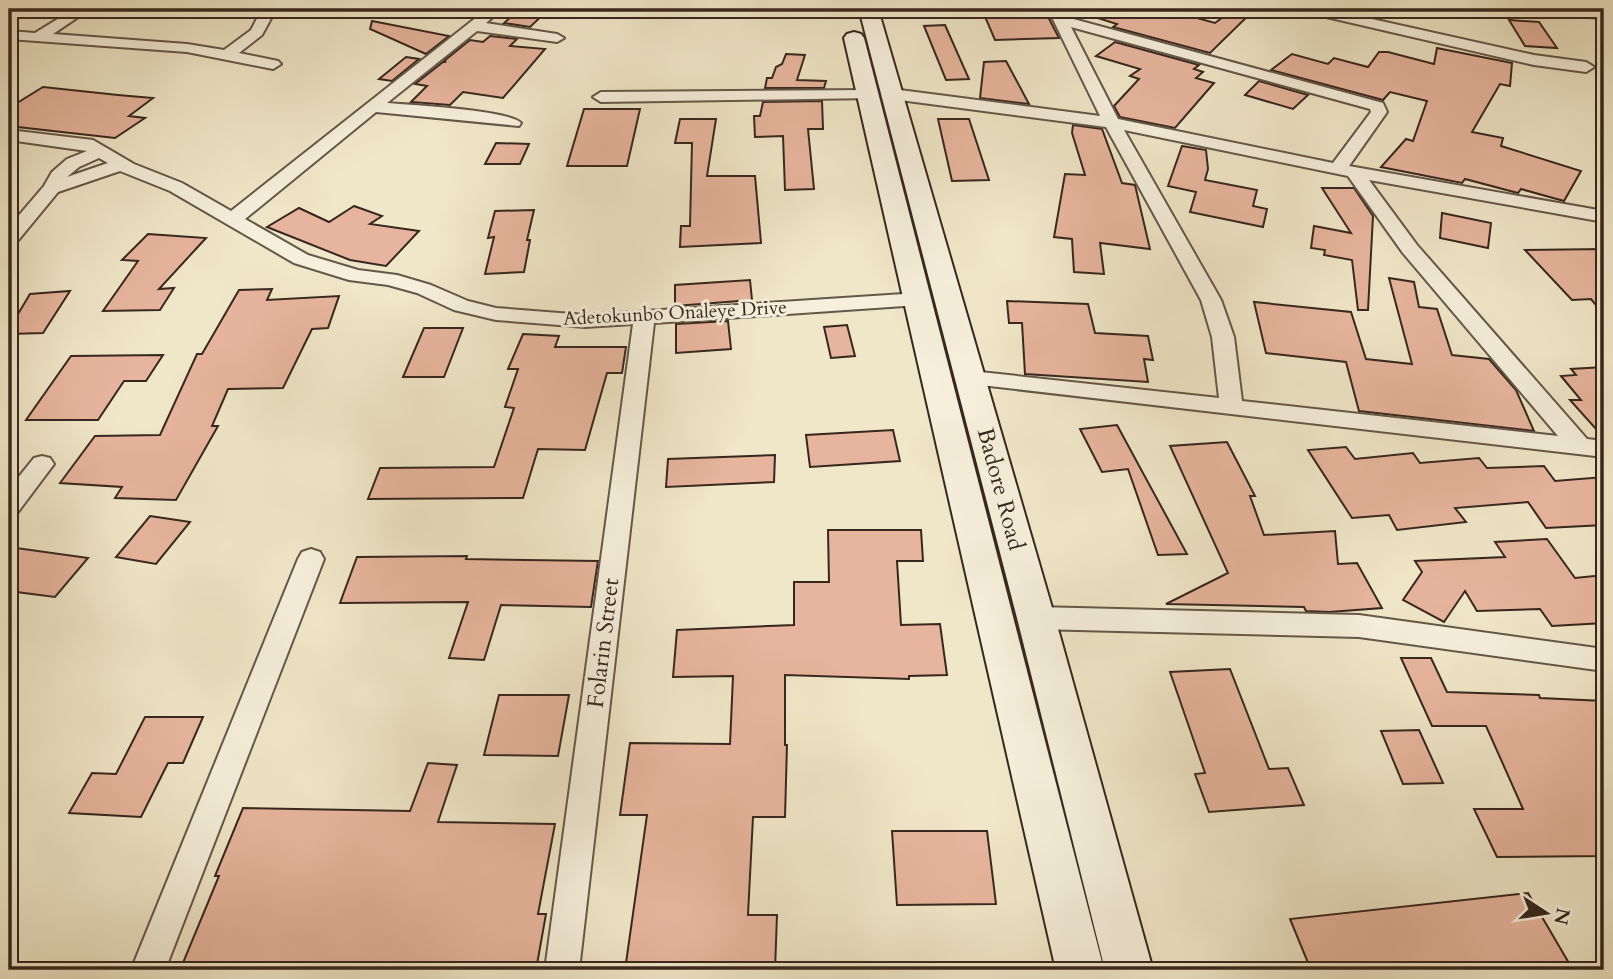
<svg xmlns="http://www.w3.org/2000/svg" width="1613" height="979" font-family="Cardo,serif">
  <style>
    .building { fill: #e7b59d; stroke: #37271f; stroke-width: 2 }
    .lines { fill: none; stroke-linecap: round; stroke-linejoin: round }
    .minor-casing { stroke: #655749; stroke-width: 4 }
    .secondary-casing { stroke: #37271f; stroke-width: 4 }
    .minor { fill: #f5efdb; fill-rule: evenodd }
    .secondary { fill: #f5efdb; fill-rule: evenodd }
    .labels { text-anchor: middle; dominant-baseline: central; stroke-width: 6; stroke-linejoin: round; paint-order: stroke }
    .far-street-label { font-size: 19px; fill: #37271f; stroke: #f5efdb }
    .street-label { font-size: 23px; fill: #37271f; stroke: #f5efdb }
  </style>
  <rect width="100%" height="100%" fill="#f0e7c8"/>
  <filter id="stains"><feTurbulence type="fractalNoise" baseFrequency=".00286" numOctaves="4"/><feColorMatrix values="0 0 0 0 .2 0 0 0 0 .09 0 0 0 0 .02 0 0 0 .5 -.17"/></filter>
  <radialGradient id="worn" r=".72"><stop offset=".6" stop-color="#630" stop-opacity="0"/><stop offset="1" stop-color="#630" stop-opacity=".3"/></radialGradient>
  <g class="building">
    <polygon points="520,9 549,9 530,27 504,23"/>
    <polygon points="1083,9 1164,9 1215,23 1234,9 1255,9 1210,53 1113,27 1117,24 1082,13"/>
    <polygon points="1045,11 1059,38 995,40 983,12"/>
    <polygon points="1509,20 1539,22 1557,48 1525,46"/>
    <polygon points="372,21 449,36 426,54 370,29"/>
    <polygon points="945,25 969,79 946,80 924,26"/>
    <polygon points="490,36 517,39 510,46 545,49 503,98 463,92 450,105 411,102 427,86 415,84 443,62 446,62 444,61 470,40 483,42"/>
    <polygon points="1115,42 1199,65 1194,69 1203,72 1196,78 1214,83 1175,128 1120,117 1114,106 1139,79 1130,76 1140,69 1096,56"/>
    <polygon points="1437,48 1512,63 1510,86 1500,84 1472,132 1503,138 1501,146 1581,171 1564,201 1521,189 1518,193 1465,179 1462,183 1381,167 1406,139 1413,141 1427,101 1390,92 1383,100 1271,70 1292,54 1328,64 1334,58 1368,67 1379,52 1388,52 1434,64"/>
    <polygon points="786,54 805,55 797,80 826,81 824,88 765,88 767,78 772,78 776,67 782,64"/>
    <polygon points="406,57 419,59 392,81 379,79"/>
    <polygon points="1006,61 1029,104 980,98 984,62"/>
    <polygon points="1259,81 1308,95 1293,109 1245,95"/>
    <polygon points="43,87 118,95 153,98 129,116 145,118 115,138 9,126 9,108"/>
    <polygon points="822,101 823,129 808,129 814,189 785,190 783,136 755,137 754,116 760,116 763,102"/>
    <polygon points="584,109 640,109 627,166 567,166"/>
    <polygon points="680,119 716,119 707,176 755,176 761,243 680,247 681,226 690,226 692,143 675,143"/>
    <polygon points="938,119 969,119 989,180 952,181"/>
    <polygon points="1073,125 1102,129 1122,183 1135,185 1150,249 1100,243 1104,274 1074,272 1072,239 1054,237 1065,174 1085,175 1072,133"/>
    <polygon points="496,143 529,144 520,164 485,164"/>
    <polygon points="1182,146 1206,150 1208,169 1205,180 1257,190 1253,206 1267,209 1263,227 1190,212 1196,192 1168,186"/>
    <polygon points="1322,188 1354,188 1373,216 1368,310 1358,310 1352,260 1324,255 1325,250 1311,248 1314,226 1351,233"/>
    <polygon points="354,206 382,216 370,224 419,231 386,266 350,260 267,227 299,208 329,222"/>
    <polygon points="534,210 527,240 530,240 524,272 485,274 494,237 488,238 495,211"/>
    <polygon points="1442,213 1491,223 1488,248 1440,238"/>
    <polygon points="148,234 206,238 159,289 174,288 160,310 103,311 138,261 122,260"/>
    <polygon points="1604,249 1604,315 1591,299 1572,300 1525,250"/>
    <polygon points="1389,278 1414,282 1419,307 1437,309 1452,355 1489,359 1516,390 1534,431 1359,411 1346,362 1266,353 1254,302 1351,312 1366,359 1412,364"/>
    <polygon points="750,280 752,300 675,306 675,285"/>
    <polygon points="272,289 267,300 339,296 328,328 312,329 283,388 228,389 212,426 218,426 176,500 115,498 122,487 60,483 95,436 160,435 197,354 202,354 239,290"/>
    <polygon points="70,291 43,333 9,334 9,329 30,294"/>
    <polygon points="1007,301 1088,304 1095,333 1148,336 1153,360 1144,359 1148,382 1025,374 1022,323 1009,323"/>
    <polygon points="728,321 731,349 676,353 676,324"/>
    <polygon points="847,325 855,356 831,358 824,327"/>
    <polygon points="424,328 463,328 444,377 403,377"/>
    <polygon points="523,334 559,336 555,347 626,347 622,373 607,373 585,450 538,449 523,498 368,499 380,468 494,467 514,408 505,407 518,369 508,369"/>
    <polygon points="163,355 146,381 124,381 98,420 26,420 71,356"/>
    <polygon points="1604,367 1604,438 1570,400 1581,400 1561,376 1576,375 1571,369"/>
    <polygon points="1117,425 1137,462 1187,554 1158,555 1128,469 1102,472 1080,429"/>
    <polygon points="893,430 900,461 810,467 806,435"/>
    <polygon points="1227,442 1255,496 1250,496 1264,535 1335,531 1338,564 1357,563 1382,608 1329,612 1306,611 1304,607 1166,604 1228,573 1170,446"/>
    <polygon points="1346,447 1355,459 1413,453 1420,463 1479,458 1487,468 1544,466 1555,481 1604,477 1604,525 1546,528 1528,502 1455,508 1466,522 1397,530 1389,515 1352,518 1308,450"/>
    <polygon points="775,455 774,482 666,487 668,459"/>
    <polygon points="150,516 190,522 156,564 116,557"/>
    <polygon points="828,530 921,530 923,561 897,561 901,625 940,624 947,675 909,676 909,679 785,675 785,745 787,745 785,817 753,817 748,915 777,915 775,970 625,970 647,815 620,815 630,743 730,744 733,676 673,677 677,630 794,625 794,582 829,582"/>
    <polygon points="1547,539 1575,578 1604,575 1604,623 1552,626 1540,609 1477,611 1465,591 1444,622 1403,600 1422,572 1415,561 1505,557 1495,542"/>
    <polygon points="9,547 88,558 55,597 9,591"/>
    <polygon points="467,556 466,559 598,561 591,607 501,605 484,660 449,658 468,602 340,603 357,557"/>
    <polygon points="1401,658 1431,658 1447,692 1539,695 1540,698 1604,701 1604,856 1497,857 1474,809 1523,809 1486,726 1432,726"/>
    <polygon points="1230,669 1269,769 1288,768 1304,805 1209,812 1195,774 1205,773 1170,672"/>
    <polygon points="499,695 569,695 558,756 484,755"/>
    <polygon points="145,717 203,717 183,763 168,763 141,817 69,813 92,773 116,774"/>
    <polygon points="1419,730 1443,783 1403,784 1381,731"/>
    <polygon points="428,763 457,765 438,822 555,824 538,914 546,914 536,970 180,970 219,876 215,876 243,808 410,811"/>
    <polygon points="892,831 987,831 996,904 897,905"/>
    <polygon points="1528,893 1573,970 1311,970 1290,919"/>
  </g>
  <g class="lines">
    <defs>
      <g id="minor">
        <polygon points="74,9 90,9 53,34 187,44 224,50 251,30 262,9 276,9 262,35 239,53 278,61 281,64 273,69 187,52 9,39 9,31 35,33"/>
        <path d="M487,9H502L486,23L557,34L564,38L557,42L477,31L387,103C410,105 509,110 521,123L519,126L376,112L245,219L308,255L358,270L397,275L431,285L468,301L496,308L585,315L919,293L926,295L929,299L926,303L919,305L654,323L579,970H545L633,324L585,327L496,320L454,310L417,293L388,285L349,280L294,263L170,191L120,171L58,192L16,243L9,245V227L44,186L52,172L67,159L87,151L9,140V130L93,140L134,164L182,183L231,211ZM99,158L108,163L67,177L79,167Z"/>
        <path d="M1048,9H1062L1066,17L1383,103L1387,112L1349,166L1604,211V222L1369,180L1417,245L1587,439L1604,441V457L963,383L960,378L963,373L971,371L1219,398L1212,337L1201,300L1106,127L892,99L884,94L892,89L1100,116ZM1071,27L1370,109L1371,112L1333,163L1118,119ZM1124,130L1348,176L1403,253L1558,436L1242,401L1234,337L1221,300Z"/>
        <polygon points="1302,9 1327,9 1534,55 1586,62 1594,67 1586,72 1534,65 1309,13"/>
        <polygon points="1521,9 1604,10 1604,18 1528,13"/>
        <polygon points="868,90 874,92 876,95 874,98 601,102 593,97 601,92"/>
        <polygon points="42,456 50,458 54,464 18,512 9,515 9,489 34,458"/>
        <polygon points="311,549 320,552 324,559 165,970 131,970 298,559 302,552"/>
        <polygon points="1036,607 1359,615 1604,649 1604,671 1359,637 1036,629 1026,626 1022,618 1026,610"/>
      </g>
      <g id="secondary">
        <polygon points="859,9 878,9 1055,618 1153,970 1105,970 1017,618"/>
        <polygon points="854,32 861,34 864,38 1104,970 1056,970 844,38 847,34"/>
      </g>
    </defs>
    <use href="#minor" class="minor-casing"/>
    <use href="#secondary" class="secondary-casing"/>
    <use href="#minor" class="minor"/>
    <use href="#secondary" class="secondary"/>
  </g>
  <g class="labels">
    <g class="far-street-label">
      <text transform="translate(675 313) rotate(-3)">Adetokunbo Onaleye Drive</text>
    </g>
    <g class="street-label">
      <text transform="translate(1001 489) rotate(75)">Badore Road</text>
      <text transform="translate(603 643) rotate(-83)">Folarin Street</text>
    </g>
  </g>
  <rect width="1613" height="979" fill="none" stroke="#f0e7c8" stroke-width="35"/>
  <rect x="10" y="10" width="1592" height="958" fill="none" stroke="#37271f" stroke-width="3.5"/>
  <rect x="18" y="18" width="1578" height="944" fill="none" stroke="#37271f" stroke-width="2"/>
  <g transform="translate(1546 913) rotate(102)" stroke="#f5efdb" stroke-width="5" paint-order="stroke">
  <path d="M0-5L12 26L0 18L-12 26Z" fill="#37271f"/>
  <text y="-10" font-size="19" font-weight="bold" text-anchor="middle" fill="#37271f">N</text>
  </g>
  <rect width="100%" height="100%" filter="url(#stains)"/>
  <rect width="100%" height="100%" fill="url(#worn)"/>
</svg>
